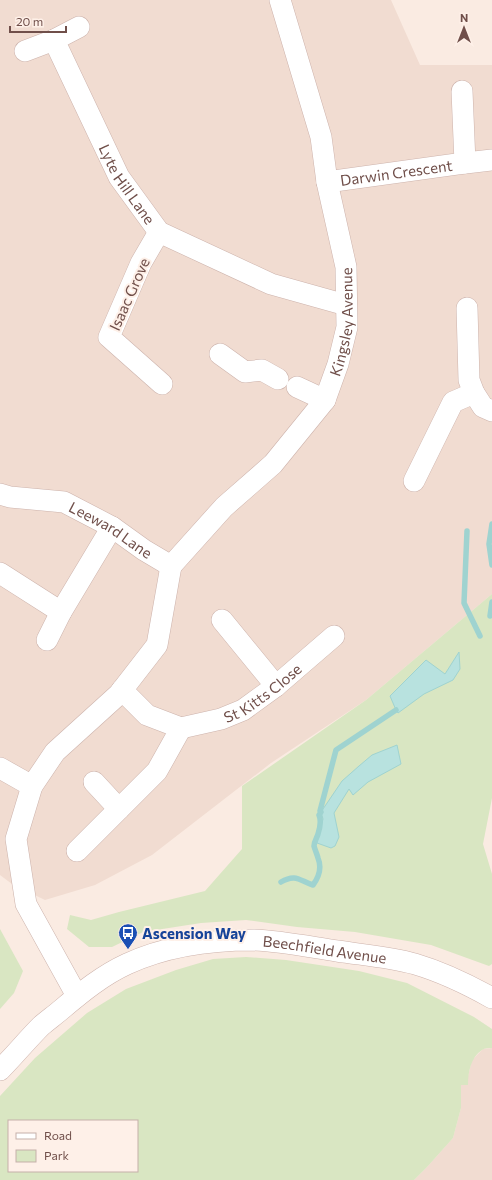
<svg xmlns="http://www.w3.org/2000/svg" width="492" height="1180" font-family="Commissioner,sans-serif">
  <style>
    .residential { fill: #f1dcd1 }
    .green { fill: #d9e6c2; fill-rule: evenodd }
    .water { fill: #b8e2df; stroke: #9fd3d0 }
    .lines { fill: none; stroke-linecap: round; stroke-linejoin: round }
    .stream { stroke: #9fd3d0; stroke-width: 5.5 }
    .minor-casing { stroke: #cdb3ac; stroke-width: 22 }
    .minor { stroke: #fff; stroke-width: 21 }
    .labels { text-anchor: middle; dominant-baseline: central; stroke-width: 4; stroke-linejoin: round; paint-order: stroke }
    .street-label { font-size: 15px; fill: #704f4a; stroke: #fef0e8 }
    .transit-label { font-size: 15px; font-weight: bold; fill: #164399; stroke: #fef0e8; text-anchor: start }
  </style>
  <rect width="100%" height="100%" fill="#faebe2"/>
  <g class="residential">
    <polygon points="0,0 391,0 420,65 492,65 492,594 366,700 271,763 152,855 95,885 45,900 12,884 0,875"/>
    <polygon points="492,1048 492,1180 414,1180 428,1166 453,1138 461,1108 461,1085 468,1085 468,1076 472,1060 483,1049"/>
  </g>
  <g class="green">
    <polygon points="492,594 492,798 483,844 492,874 492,964 489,966 431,945 355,932 297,927 246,920 201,923 143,932 112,947 89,947 67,929 70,915 91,920 119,912 205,891 242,849 242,786 366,700"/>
    <polygon points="0,929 23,971 14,993 0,1009"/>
    <path d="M246,957L286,960L359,971L407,983L474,1017L492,1029V1048C489,1048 485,1048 482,1050C471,1057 468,1072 468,1085H461V1108L453,1138L428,1166L414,1180H0V1096L35,1058L87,1013L126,989L176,970L213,959ZM9,1121H137V1171H9Z"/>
  </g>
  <g class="water">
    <polygon points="459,652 460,669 453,680 424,694 398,713 396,710 390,696 426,660 445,674"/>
    <polygon points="397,745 401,764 368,782 353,795 349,789 334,813 339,837 335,846 331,848 317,843 323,819 321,812 342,781 359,766 372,755"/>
  </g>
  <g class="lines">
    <g class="stream">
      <polyline points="492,524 489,544 492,565"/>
      <polyline points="467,531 464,603 480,636"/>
      <polyline points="490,616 492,602"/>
      <path d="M281,882C296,873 300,881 313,885C319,877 322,868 318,858C317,854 315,850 314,846C314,841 317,838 318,834C320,828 321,820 319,815L321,812L320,811L336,750L396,710"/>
    </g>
    <defs>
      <g id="minor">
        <path id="s1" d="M79,27L54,40L119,177L159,232L271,284L346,305"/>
        <polyline points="25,51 54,40"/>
        <polyline points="462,91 465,163"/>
        <path id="s2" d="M327,182L457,164L492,160"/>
        <polyline points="159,232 141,263 109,337 162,384"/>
        <polyline points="467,308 469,380 474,393 483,407 492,411"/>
        <polyline points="220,354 245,372 262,370 278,379"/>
        <polyline points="297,387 325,400"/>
        <polyline points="414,481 453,402 474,393"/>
        <path id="s3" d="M0,494L10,497L64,502L112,527L144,550L171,566"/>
        <path id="s4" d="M171,566L224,507L273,464L325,400L338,364L347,327L346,267L327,182L321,137L280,0"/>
        <polyline points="0,573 61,612 112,527"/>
        <polyline points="222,620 276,686"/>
        <polyline points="47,640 61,612"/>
        <path id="s5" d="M122,690L147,715L181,728L221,719L243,710L276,686L334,636"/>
        <polyline points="0,768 32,786"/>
        <polyline points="94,782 119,809"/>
        <polyline points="77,851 157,771 181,728"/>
        <polyline points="77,996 26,904 16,839 32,786 55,752 119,694 157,645 171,566"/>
        <path id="s6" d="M0,1070C14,1056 27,1040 41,1026C48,1020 55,1015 62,1009C82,992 103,975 127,964C166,946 210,940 253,940C281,941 310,947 337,951C363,955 390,957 415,964C442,972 467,984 492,998"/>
      </g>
    </defs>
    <use href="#minor" class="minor-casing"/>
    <use href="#minor" class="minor"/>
  </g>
  <defs>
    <symbol id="bus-pin" viewBox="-11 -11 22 30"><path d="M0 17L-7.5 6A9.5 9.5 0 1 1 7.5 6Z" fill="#1a4fb4" stroke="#fef0e8"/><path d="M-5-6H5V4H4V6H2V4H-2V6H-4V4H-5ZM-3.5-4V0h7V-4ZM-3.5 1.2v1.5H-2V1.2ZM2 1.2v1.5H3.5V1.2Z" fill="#fff"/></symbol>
  </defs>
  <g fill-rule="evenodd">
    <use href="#bus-pin" x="117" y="922" width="22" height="30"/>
  </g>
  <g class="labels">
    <g class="street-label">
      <text stroke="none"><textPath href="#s2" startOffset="70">Darwin Crescent</textPath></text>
      <text stroke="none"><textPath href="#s1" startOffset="190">Lyte Hill Lane</textPath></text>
      <text transform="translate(129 294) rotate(-66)">Isaac Grove</text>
      <text stroke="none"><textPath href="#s4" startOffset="308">Kingsley Avenue</textPath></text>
      <text stroke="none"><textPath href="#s3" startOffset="119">Leeward Lane</textPath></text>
      <text stroke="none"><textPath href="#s5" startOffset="162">St Kitts Close</textPath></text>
      <text stroke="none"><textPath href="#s6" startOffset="368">Beechfield Avenue</textPath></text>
    </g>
    <g class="transit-label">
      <text x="142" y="933">Ascension Way</text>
    </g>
  </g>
  <rect x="8" y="1120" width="130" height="52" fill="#fef0e8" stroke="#c5b0a9"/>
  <rect x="16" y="1133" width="20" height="6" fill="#ffffff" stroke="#c5b0a9"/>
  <text x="44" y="1140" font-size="12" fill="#704f4a">Road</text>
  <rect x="16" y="1150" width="20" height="12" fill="#d9e6c2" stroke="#c5b0a9"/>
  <text x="44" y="1160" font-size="12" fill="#704f4a">Park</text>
  <g transform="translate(464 28)" stroke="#fef0e8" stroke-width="3" paint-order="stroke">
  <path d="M0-3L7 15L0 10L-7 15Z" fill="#704f4a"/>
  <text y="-6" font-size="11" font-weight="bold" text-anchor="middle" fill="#704f4a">N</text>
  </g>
  <path d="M10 26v6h56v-6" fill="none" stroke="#704f4a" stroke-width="2"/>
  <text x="16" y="26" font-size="12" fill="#704f4a" stroke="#fef0e8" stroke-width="3" paint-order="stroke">20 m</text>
</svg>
